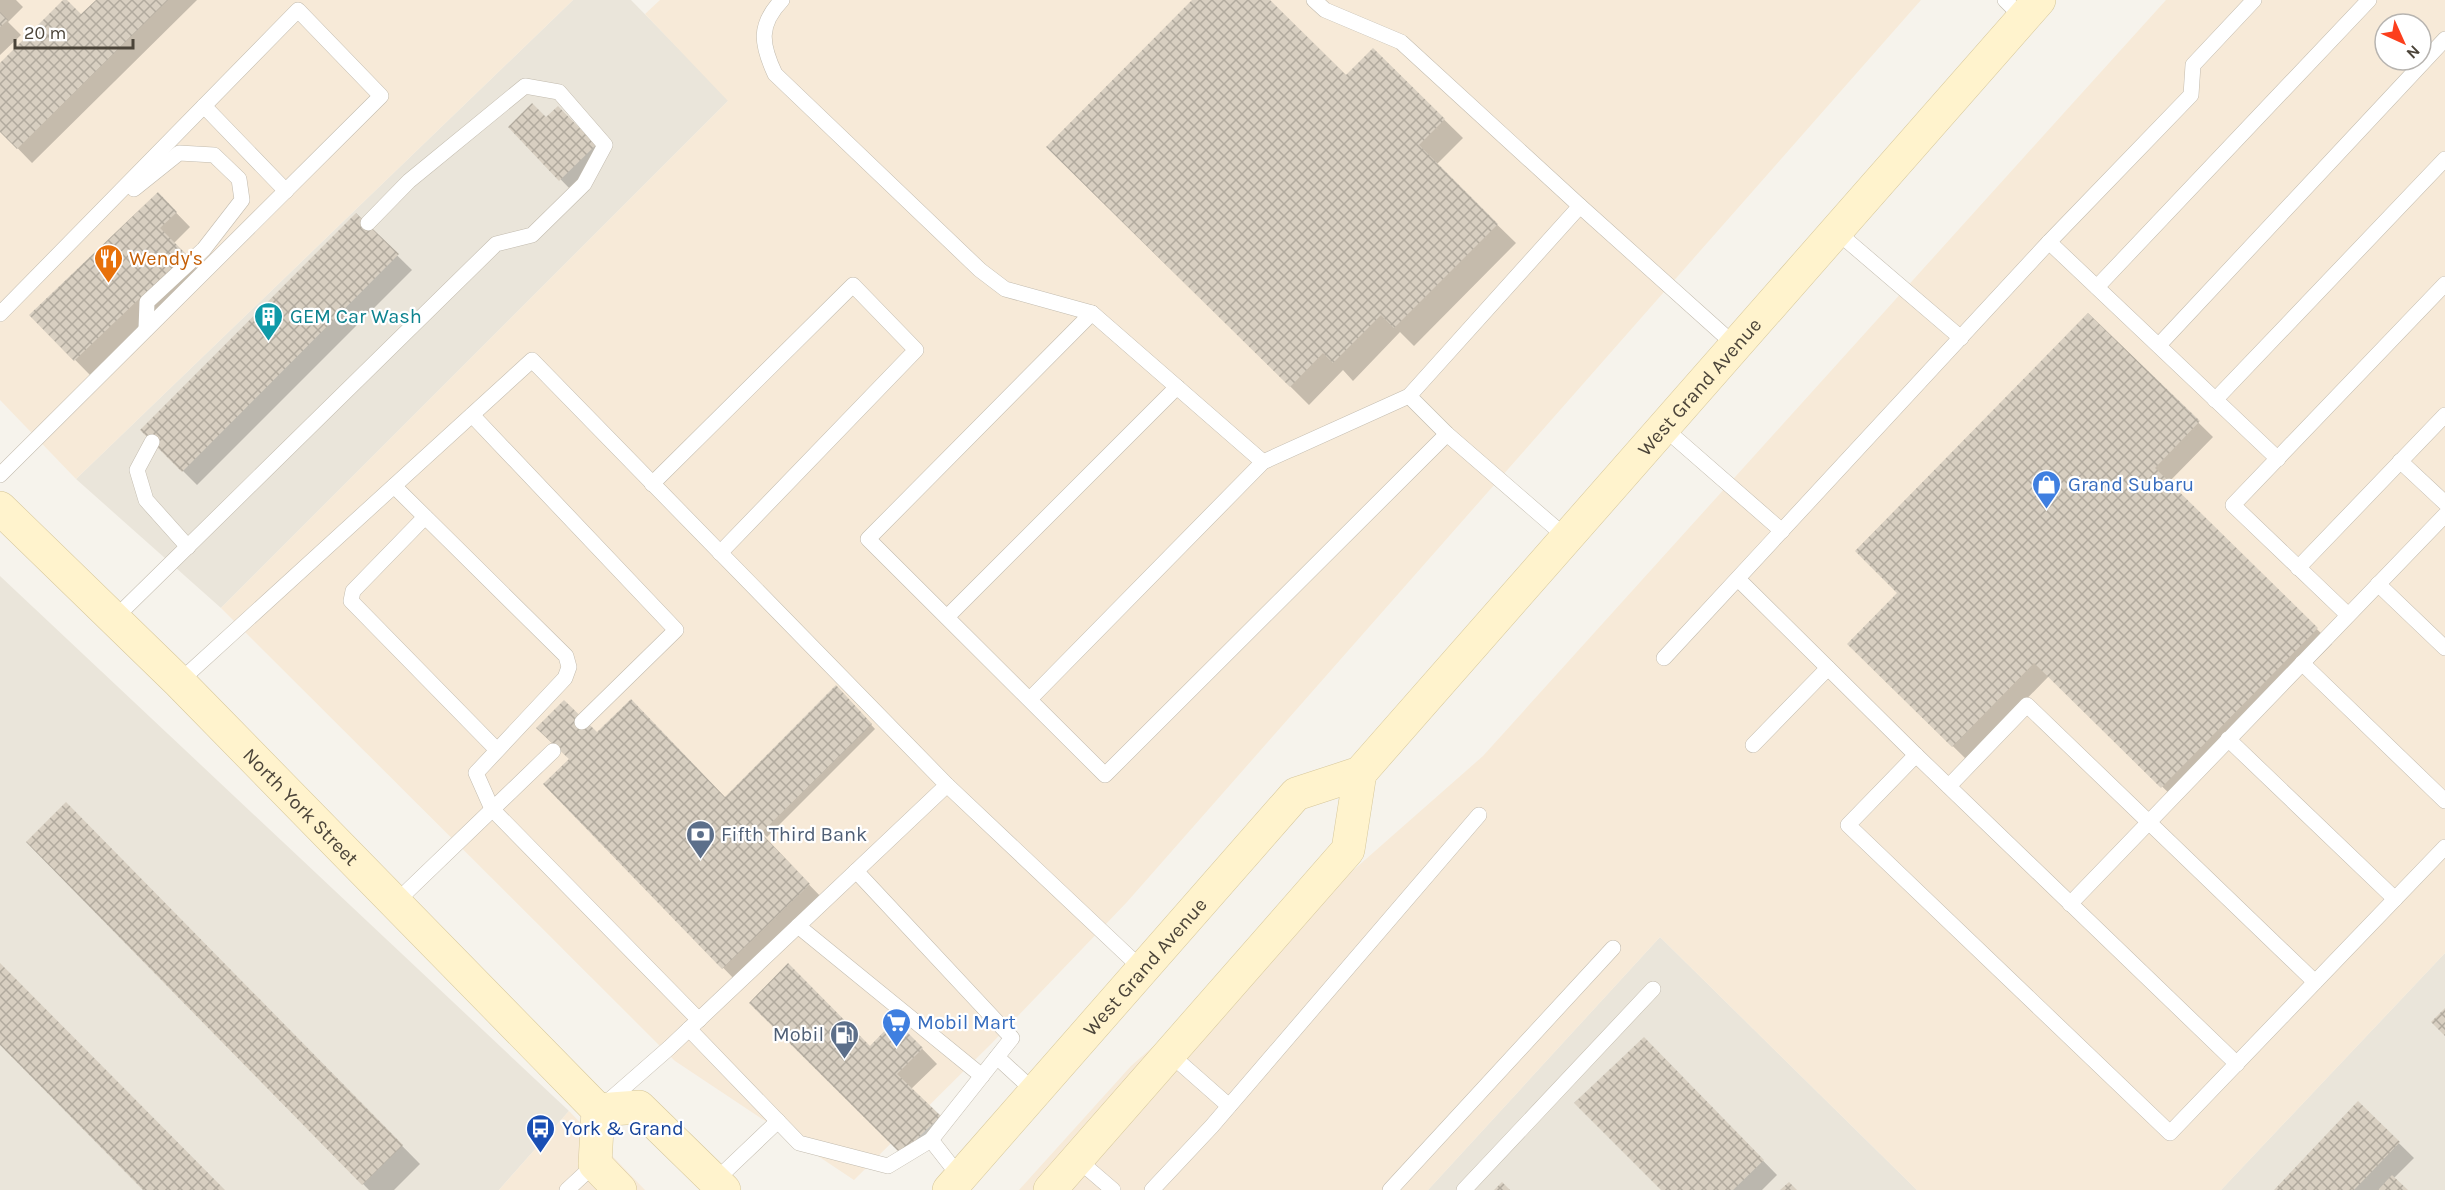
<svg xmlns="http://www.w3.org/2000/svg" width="2445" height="1190" font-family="Karla,sans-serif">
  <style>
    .residential { fill: #eae5da }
    .commercial { fill: #f7ead8; fill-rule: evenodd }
    .shadow { fill: #0003 }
    .building { fill: url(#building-cross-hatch) }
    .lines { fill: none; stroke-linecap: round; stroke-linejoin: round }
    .service-casing { stroke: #c2bbae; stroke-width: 16 }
    .secondary-casing { stroke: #d6c79b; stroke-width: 34 }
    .service { stroke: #fff; stroke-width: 15 }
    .secondary { stroke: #fff3cd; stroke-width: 33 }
    .labels { text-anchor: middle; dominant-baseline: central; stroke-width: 4.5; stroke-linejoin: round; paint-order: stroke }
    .food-label { font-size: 20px; fill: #c56008; stroke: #fff; text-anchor: start }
    .culture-label { font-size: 20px; fill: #0d838f; stroke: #fff; text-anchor: start }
    .street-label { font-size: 20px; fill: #4b4439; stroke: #fff }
    .shop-label { font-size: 20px; fill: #366cbe; stroke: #fff; text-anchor: start }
    .service-label { font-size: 20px; fill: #4e5e75; stroke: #fff; text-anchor: start }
    .transit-label { font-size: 20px; fill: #164399; stroke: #fff; text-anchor: start }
  </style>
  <defs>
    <pattern id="building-cross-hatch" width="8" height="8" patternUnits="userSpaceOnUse" patternTransform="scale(1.5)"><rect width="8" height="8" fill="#d8cfc1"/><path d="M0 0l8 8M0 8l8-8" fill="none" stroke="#b1aa9e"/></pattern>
  </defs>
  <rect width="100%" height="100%" fill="#f6f3ec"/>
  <g class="residential">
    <polygon points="573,0 631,0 729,100 221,608 76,479"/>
    <polygon points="0,576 569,1111 499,1190 0,1190"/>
    <polygon points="1660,937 1917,1190 1428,1190"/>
    <polygon points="2445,953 2445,1190 2221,1190"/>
  </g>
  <g class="commercial">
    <polygon points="0,0 573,0 76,479 0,400"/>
    <polygon points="660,0 1921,0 1127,902 992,1043 854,1180 675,1061 221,608 728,101 645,14"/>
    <path d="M2166,0H2445V953L2221,1190H1917L1660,937L1428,1190H1019L1131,1066L1483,756ZM2385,24H2421V60H2385Z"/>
    <polygon points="569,1111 645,1190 499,1190"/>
  </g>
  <g class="shadow">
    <polygon points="0,0 16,0 23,7 8,22 21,35 0,55"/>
    <polygon points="98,0 197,0 32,163 0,130 0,65 81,17"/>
    <polygon points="1194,0 1268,0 1346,77 1373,50 1463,138 1436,165 1516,243 1414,346 1400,332 1353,381 1343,370 1309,405 1049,147"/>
    <polygon points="558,108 605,156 570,189 510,127 546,119"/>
    <polygon points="158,194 190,227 174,243 199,270 90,375 31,315"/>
    <polygon points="356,215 412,270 197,485 142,430"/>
    <polygon points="2089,315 2213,437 2168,483 2332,644 2177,801 2049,676 1967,760 1849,644 1899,593"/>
    <polygon points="836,687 875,729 767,837 761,831 759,833 823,899 737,982 545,784 596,734 726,799"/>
    <polygon points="66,805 420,1164 394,1190 369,1190 28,842"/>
    <polygon points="896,1022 937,1064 911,1089 944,1121 907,1157 870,1047"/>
    <polygon points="1644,1039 1777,1175 1762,1190 1663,1190"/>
    <polygon points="2358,1103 2414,1158 2394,1178 2405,1190 2277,1190"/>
  </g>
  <g class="building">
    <polygon points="63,0 67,0 81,14 96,0 168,0 17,149 0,132 0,63"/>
    <polygon points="1192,0 1270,0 1346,75 1373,48 1445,119 1419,145 1498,224 1394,328 1381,315 1333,363 1323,353 1290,387 1046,147"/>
    <polygon points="0,12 8,20 0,27"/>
    <polygon points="532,103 546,117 558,106 596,145 559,181 508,127"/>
    <polygon points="158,192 177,212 160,228 186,254 74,361 29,315"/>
    <polygon points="356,213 399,254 182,472 140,430"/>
    <polygon points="2088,313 2200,421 2155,468 2318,628 2161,788 2034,663 1952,747 1847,644 1897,593 1855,551"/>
    <polygon points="836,685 872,724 761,833 810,884 722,969 543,784 569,759 536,728 564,700 597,732 631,699 725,797"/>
    <polygon points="66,802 403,1145 362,1185 26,842"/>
    <polygon points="0,963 225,1190 143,1190 0,1045"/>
    <polygon points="788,963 870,1046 895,1020 923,1048 897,1074 941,1116 901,1154 749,1003"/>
    <polygon points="2445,1008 2445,1036 2431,1022"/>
    <polygon points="1644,1037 1764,1160 1733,1190 1661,1190 1574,1103"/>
    <polygon points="2358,1101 2400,1142 2354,1190 2274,1190"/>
    <polygon points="2392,1175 2408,1190 2378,1190"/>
    <polygon points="1502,1182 1510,1190 1494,1190"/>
    <polygon points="1789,1182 1797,1190 1780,1190"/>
  </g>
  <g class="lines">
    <defs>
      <g id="service">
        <path d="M782,0C758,25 761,44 775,74L980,270L1005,289L1092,313L1263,462"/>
        <polyline points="1314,0 1325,10 1401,42 1580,206 1736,346"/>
        <polyline points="2005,0 2023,18"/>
        <polyline points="204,106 286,191"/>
        <polyline points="134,189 179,153 214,155 239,179 242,200 204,249 147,302 146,329"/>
        <polyline points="1836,231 1961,338"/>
        <polyline points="2049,242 2278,459"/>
        <polyline points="2097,287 2369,0"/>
        <polyline points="1092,313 868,539 1105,775 1447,434"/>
        <polyline points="0,314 298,10 381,96 0,475"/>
        <polyline points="2159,345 2445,39"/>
        <polyline points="2215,400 2445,159"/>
        <polyline points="472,415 676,630 582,722"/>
        <polyline points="1664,428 1782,531"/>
        <polyline points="152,442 137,470 146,500 188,547"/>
        <polyline points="2400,461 2445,503"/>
        <polyline points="652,484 853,285 916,350 720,553"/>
        <polyline points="394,486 566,656 569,667 565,678 476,773 492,809 699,1020"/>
        <polyline points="425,517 353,591 351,601 497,750"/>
        <polyline points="1567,538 1447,434 1409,396 1580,206"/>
        <polyline points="2298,568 2445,415"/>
        <polyline points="1738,579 1916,755 2237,1064"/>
        <polyline points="2378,584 2445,648"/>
        <polyline points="2348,615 2233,505 2445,284"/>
        <polyline points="947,617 1177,387"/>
        <polyline points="114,619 496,244 532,235 584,184 605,145 559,92 525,86 409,181 368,223"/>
        <polyline points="1664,658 2049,242 2191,95 2193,65 2254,0"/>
        <polyline points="2302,663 2445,801"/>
        <polyline points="179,682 532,360 947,785 669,1048 605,1104"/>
        <polyline points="1030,699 1263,462 1409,396"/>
        <polyline points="2228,739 2395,899"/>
        <polyline points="1753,745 1828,668"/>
        <polyline points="1916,755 1848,825 2170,1133 2445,847"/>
        <polyline points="947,785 1143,970"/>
        <polyline points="1949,786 2027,705 2315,982"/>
        <polyline points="395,903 553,751"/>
        <polyline points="2070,904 2445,515"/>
        <polyline points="798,926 982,1076"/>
        <polyline points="689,1029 799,1143 888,1166 931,1140 1012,1038 856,871"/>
        <polyline points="1170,1054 1229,1106"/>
        <polyline points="997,1057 1035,1092"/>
        <polyline points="931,1140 960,1177"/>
        <polyline points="1077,1159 1113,1190"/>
        <polyline points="715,1181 778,1121"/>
        <polyline points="567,1190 595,1164"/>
        <polyline points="1152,1190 1212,1126 1479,815"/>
        <polyline points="1390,1190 1613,948"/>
        <polyline points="1464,1190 1653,989"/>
      </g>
      <g id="secondary">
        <path id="s1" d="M0,508L179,682L598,1110L595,1164L620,1190"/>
        <polyline points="598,1110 639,1107 724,1190"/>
        <path id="s2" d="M949,1190L1296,794L1360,773L2039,0"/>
        <polyline points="1050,1190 1348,850 1360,773"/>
      </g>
    </defs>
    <use href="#service" class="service-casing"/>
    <use href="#secondary" class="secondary-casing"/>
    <use href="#service" class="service"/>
    <use href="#secondary" class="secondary"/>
  </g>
  <defs>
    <symbol id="restaurant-pin" viewBox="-11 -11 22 30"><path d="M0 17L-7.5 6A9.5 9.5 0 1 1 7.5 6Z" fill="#e8710a" stroke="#fff"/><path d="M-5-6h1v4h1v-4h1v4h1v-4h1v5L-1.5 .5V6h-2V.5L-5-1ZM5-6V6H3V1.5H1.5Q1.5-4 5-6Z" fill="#fff"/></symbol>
    <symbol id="building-pin" viewBox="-11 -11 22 30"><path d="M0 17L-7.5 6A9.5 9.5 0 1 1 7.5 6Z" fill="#0f9aa8" stroke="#fff"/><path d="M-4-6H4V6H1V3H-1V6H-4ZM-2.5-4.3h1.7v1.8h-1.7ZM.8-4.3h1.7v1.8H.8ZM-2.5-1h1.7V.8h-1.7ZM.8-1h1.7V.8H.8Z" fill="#fff"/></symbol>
    <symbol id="shop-pin" viewBox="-11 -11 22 30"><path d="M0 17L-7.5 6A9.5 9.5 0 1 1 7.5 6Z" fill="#3f7fe0" stroke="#fff"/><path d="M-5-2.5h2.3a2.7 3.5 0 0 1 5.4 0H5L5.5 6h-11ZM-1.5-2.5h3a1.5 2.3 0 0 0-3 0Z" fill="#fff"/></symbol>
    <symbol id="bank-pin" viewBox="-11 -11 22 30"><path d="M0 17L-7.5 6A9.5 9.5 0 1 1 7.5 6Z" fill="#5c6f8a" stroke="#fff"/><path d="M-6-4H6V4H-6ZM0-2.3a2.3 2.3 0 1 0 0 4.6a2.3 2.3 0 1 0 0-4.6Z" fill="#fff"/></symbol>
    <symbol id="supermarket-pin" viewBox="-11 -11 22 30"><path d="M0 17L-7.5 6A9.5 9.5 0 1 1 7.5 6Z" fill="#3f7fe0" stroke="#fff"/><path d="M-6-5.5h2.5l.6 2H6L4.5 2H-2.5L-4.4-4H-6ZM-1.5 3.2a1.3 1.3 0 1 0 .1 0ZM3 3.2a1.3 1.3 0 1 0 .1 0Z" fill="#fff"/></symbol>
    <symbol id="fuel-pin" viewBox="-11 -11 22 30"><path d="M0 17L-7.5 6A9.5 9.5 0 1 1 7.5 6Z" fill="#5c6f8a" stroke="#fff"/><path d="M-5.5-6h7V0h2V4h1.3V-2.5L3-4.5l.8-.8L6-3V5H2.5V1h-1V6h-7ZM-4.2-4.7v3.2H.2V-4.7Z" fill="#fff"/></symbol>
    <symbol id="bus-pin" viewBox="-11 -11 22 30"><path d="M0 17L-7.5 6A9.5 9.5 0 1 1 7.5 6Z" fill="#1a4fb4" stroke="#fff"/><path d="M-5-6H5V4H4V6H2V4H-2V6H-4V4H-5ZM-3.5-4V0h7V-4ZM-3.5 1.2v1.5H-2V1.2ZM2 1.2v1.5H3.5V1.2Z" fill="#fff"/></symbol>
  </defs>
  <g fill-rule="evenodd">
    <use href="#restaurant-pin" x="92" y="242" width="33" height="45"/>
    <use href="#building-pin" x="252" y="300" width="33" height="45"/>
    <use href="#shop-pin" x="2030" y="468" width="33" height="45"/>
    <use href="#bank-pin" x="684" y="818" width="33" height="45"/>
    <use href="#supermarket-pin" x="880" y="1006" width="33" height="45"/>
    <use href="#fuel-pin" x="828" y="1018" width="33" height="45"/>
    <use href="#bus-pin" x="524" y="1112" width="33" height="45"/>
  </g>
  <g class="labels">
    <g class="food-label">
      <text x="129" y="258">Wendy's</text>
    </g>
    <g class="culture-label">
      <text x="290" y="316">GEM Car Wash</text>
    </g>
    <g class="street-label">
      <text stroke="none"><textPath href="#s2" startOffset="1108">West Grand Avenue</textPath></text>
      <text stroke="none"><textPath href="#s1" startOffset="424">North York Street</textPath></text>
      <text stroke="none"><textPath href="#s2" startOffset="297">West Grand Avenue</textPath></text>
    </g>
    <g class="shop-label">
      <text x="2068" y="484">Grand Subaru</text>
      <text x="917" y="1022">Mobil Mart</text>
    </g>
    <g class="service-label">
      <text x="721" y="834">Fifth Third Bank</text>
      <text x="824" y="1034" text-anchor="end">Mobil</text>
    </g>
    <g class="transit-label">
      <text x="562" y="1128">York &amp; Grand</text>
    </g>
  </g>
  <g transform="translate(2403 42) rotate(135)"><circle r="28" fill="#ffffff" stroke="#b7b4b0" stroke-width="1.5"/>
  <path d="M0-4.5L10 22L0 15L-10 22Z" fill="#fc3f1d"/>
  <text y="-9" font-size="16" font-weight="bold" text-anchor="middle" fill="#4b4439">N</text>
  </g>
  <path d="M15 39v9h118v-9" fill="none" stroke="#4b4439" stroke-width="3"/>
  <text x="24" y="39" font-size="18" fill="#4b4439" stroke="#ffffff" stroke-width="4.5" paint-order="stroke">20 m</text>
</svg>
